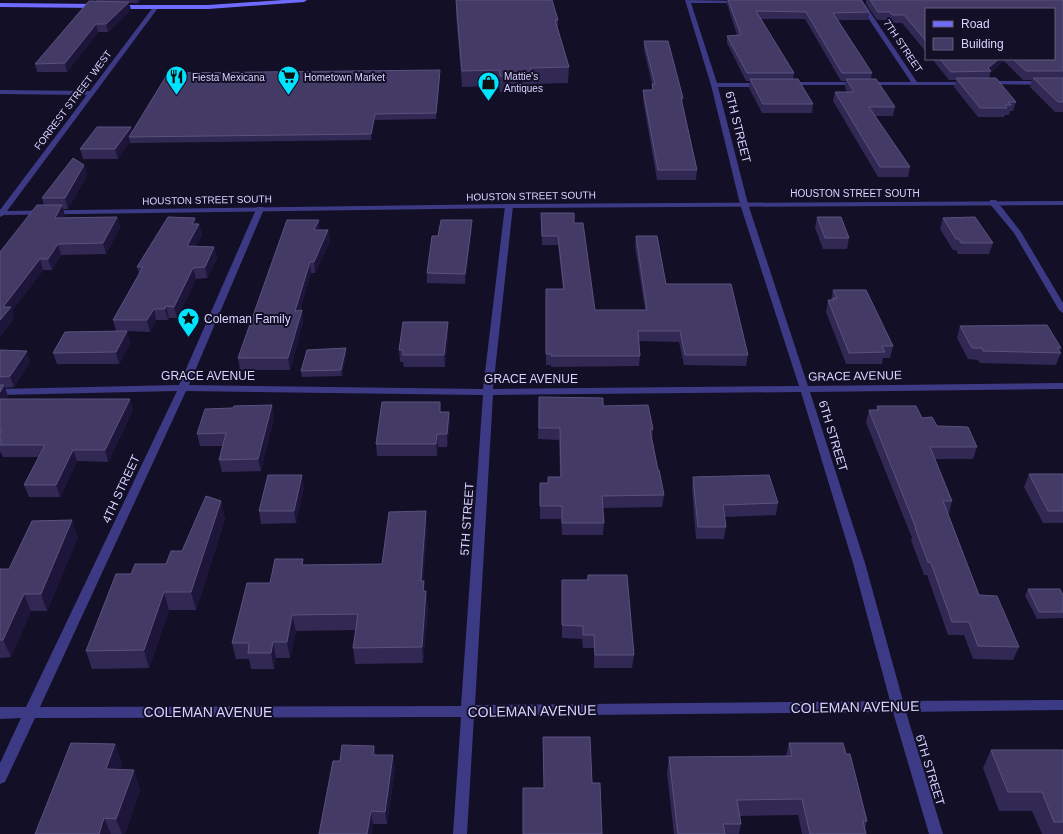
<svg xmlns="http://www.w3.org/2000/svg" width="1063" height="834" font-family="Arial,sans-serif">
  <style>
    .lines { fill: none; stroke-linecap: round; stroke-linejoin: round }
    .minor { fill: #3d3a85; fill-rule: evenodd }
    .tertiary { fill: #3d3a85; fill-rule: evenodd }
    .secondary { fill: #6f6bff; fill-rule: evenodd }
    .wall { fill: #312854 }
    .shaded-wall { fill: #1d163a }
    .building { fill: #433a66; stroke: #5a527e }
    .labels { text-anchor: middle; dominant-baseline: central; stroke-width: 4; stroke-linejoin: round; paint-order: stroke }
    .far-street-label { font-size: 10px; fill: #d9d4ff; stroke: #130f26 }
    .far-poi-label { font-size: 10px; fill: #d9d4ff; stroke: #130f26; text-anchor: start }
    .street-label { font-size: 12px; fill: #d9d4ff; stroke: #130f26 }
    .poi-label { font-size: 12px; fill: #d9d4ff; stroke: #130f26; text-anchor: start }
    .near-street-label { font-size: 14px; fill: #d9d4ff; stroke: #130f26 }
  </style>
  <rect width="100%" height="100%" fill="#130f26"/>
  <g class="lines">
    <g class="minor">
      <path d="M685,0L742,1L739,3H691L717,83H763L766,85L763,87H718L748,204L808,386L1063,383V389L810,392L865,563L903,701L1063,700V710L906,712L943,834H929L893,712L474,716L467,834H453L461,717L35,718L5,782L0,784V763L21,718L0,719V707H26L177,391L0,395V389L179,385L257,207H263L264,209L189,385L483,389L505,206L509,204L513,206L493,389L799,386L740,204L711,85ZM186,391L483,395L461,706L40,707ZM801,392L853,563L890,701L475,705L493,395Z"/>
      <polygon points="856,0 862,0 917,82 967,82 970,84 969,85 787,85 786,84 789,82 911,82"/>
      <polygon points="987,81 1063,81 1063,85 985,84 984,83"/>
      <polygon points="0,90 91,91 94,93 91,95 0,94"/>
      <polygon points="990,200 996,200 1021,232 1063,303 1063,313 1059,310 1014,233 990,204"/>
    </g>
    <polygon class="tertiary" points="156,5 158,6 158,8 7,211 509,204 1063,201 1063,205 509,208 4,215 0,217 0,210 154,6"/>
    <g class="secondary">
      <polygon points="283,0 307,0 304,2 208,9 117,9 114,7 117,5 208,5"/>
      <polygon points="0,3 99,4 102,6 99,8 0,7"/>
    </g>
  </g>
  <g class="wall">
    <polygon points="96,0 141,0 138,3 129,3 131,10 108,32 98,32 67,72 37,72 35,64 96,1"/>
    <polygon points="456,0 558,20 558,29 569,67 568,83 532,84 532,91 500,92 499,86 462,87 456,14"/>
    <polygon points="727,0 861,0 869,12 868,20 838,20 872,73 871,79 895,107 893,116 875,116 910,167 908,177 878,177 833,101 835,92 847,92 845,88 846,81 841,81 805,19 761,19 794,73 793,79 813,104 812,113 762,113 749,88 750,81 746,81 727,43 727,36 737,35 727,4"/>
    <polygon points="866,0 1063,0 1063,112 1055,112 1030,87 1032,80 1023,80 1004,61 990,73 989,78 1016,102 1013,111 1010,111 1009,115 1005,115 1004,117 978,117 954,87 956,80 949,80 932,59 1054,59 926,9 926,52 902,23 891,23 888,20 877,20 866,4"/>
    <polygon points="644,41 683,98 682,103 697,170 696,180 657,180 643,100 643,90 652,90 652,84 644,50"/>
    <polygon points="440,76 436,119 375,120 371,140 130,143 130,141 118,159 83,159 80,149 131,127 132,132"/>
    <polygon points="84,165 87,175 68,209 63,209 65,216 64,217 117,217 120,227 106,254 61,255 52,270 43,270 12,311 14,318 0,337 0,252 44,205 42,198"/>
    <polygon points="541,213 574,223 595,310 645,310 635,246 636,236 666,284 748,355 746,366 684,365 679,342 639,341 640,356 639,366 551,367 551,365 546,365 546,289 563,289 558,245 542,245"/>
    <polygon points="817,217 849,238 847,249 823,249 815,228"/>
    <polygon points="195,218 197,224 199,224 202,235 196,246 214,247 217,258 207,278 196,279 177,318 169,318 168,320 156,320 150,332 127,331 130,343 119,364 57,364 53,353 116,331 113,320 139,274 137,267"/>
    <polygon points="943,218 993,243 989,254 958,254 956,250 953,250 940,229"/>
    <polygon points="472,229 465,284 427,283 427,273 438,236"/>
    <polygon points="320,230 328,230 330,241 315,273 311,273 300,310 302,310 303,322 290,370 240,370 238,358"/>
    <polygon points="833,290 893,346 890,358 883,358 882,364 846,364 826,312 828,300 831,300"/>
    <polygon points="960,326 1061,348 1060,351 1061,353 1056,365 980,363 978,360 968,359 957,338"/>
    <polygon points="448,334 445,367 404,367 403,362 400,362 399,350"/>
    <polygon points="346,348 346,354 342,376 302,377 301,371"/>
    <polygon points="0,350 30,362 14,387 5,388 8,396 6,399 133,410 108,462 77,461 60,497 29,497 24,485 39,457 3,457 0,451"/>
    <polygon points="539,397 603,406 653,429 652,440 658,470 664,495 662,507 603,508 604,523 603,535 562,535 561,519 540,519 540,483 548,483 560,477 559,440 538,439"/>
    <polygon points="877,406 922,418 937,426 977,447 973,459 935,459 952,501 949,513 948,513 979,595 1019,647 1013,660 973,659 964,635 948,635 927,575 924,575 911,540 912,538 867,425 866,422 869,410 876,410"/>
    <polygon points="449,412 450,424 447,447 438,447 437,456 377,456 376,444"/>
    <polygon points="274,417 261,471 222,472 219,460 223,446 200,446 197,434"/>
    <polygon points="1029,474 1063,474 1063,523 1043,523 1024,487"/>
    <polygon points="693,477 778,503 776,515 724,517 726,527 724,539 696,539 692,489"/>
    <polygon points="304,487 296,523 261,524 259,511"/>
    <polygon points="221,501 225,519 196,610 169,610 149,668 92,669 86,651 131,574 166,564 182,551"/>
    <polygon points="427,527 423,581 428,607 423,663 355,664 353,648 356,630 296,631 290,658 276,658 274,669 251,669 249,659 236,659 232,643 270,583 304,565 382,564"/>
    <polygon points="78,537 47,611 31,611 11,657 0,658 0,569 9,569"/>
    <polygon points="588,575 634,655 632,668 594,668 594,648 583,648 582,639 562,638 562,580 587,580"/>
    <polygon points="1028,589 1063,595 1063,618 1037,619 1025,596"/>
    <polygon points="789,743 846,754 867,821 865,829 866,834 802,834 798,815 740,816 741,824 739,834 674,834 667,773 669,757 786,756"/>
    <polygon points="374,746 376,755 395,768 387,824 373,824 340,761"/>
    <polygon points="991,750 1063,750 1063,834 1042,834 1032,811 999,811 983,768"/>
    <polygon points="122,763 120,769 140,789 125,834 35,834"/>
  </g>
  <g class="shaded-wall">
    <polygon points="138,0 141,0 138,3"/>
    <polygon points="129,2 131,10 108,32 106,24"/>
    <polygon points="96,24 98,32 67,72 65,63"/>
    <polygon points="999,59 1004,59 1004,61 990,73 991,71 988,68"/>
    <polygon points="440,70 440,76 436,119 436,113"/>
    <polygon points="375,114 375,120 371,140 371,134"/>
    <polygon points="131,127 133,137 129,137 130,141 118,159 115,149"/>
    <polygon points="84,165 87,175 68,209 65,198"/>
    <polygon points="62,205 65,216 58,228 55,218"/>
    <polygon points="117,217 120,227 106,254 103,243"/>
    <polygon points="195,218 197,228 199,224 202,235 190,257 187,246 192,224"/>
    <polygon points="319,220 320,231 314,230"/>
    <polygon points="472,220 472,229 465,284 465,274"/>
    <polygon points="328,230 330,241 315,273 314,262"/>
    <polygon points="58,244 61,255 52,270 48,259"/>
    <polygon points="214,247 217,258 207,278 205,267"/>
    <polygon points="40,259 43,270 12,311 14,318 0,337 0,320 3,307"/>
    <polygon points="310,262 311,273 297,322 295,311"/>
    <polygon points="193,268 196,279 177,318 174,307"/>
    <polygon points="166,306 169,318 168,320 165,309"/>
    <polygon points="154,309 156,320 150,332 147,320"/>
    <polygon points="302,310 303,322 290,370 288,358"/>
    <polygon points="448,322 448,334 445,367 444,355"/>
    <polygon points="127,331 130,343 119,364 116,352"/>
    <polygon points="346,348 346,354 342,376 341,370"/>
    <polygon points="27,351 30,362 14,387 10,376"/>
    <polygon points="4,385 8,396 0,409 0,392"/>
    <polygon points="130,399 133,410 108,462 105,450"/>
    <polygon points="272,405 274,417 261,471 258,459"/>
    <polygon points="449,412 450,424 447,447 447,434"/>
    <polygon points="437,434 438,447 437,456 436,444"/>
    <polygon points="73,450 77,461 60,497 56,485"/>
    <polygon points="302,475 304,487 296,523 294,511"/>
    <polygon points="221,501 225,519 196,610 191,592"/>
    <polygon points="426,511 427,527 422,596 421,581"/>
    <polygon points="72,520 78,537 47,611 41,594"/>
    <polygon points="424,581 426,596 423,591"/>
    <polygon points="426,591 428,607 423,663 422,647"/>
    <polygon points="164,592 169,610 149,668 144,650"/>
    <polygon points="24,594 31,611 11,657 3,640"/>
    <polygon points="292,615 296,631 290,658 287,642"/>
    <polygon points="273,642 276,658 274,669 271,653"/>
    <polygon points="115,744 122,763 113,788 106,769"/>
    <polygon points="374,746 376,759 373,755"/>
    <polygon points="393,755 395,768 387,824 385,812"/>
    <polygon points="134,770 140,789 125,834 122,834 116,819"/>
    <polygon points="371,811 373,824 372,834 367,834"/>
    <polygon points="104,818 111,834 99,834"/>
  </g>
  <g class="building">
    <polygon points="456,0 552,0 558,20 555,20 569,67 530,68 532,75 500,76 499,70 462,71"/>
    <polygon points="728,0 861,0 869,12 833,13 872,73 842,73 806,12 756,11 794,73 747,73 727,36 741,35"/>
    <polygon points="870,0 1063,0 1063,71 1026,71 1013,59 1054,59 1054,9 926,9 926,41 904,15 892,15 890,12 878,12"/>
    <polygon points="89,1 129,2 106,24 96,24 65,63 35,64"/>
    <polygon points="644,41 668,41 683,98 681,98 697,170 658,170 643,90 653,90 652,84 655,84"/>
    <polygon points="940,59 999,59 988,68 991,71 951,72"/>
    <polygon points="440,70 436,113 375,114 371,134 129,137 168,73"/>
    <polygon points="956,78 996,78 1016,102 1008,102 1011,105 1005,105 1007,108 980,108"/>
    <polygon points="1033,78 1063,78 1063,102 1058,102"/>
    <polygon points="750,79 798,79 813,104 763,104"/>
    <polygon points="846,79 876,79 895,107 869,107 910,167 880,167 835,92 854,92"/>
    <polygon points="97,127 131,127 115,149 80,149"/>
    <polygon points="73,158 84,165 65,198 42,198"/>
    <polygon points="37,205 62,205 55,218 117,217 103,243 58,244 48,259 40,259 3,307 11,307 0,320 0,252"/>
    <polygon points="541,213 574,213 574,223 583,223 595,310 647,310 636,236 657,236 666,284 731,284 748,355 685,355 680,331 638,331 640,356 551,356 552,354 546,354 546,289 564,289 558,236 542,236"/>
    <polygon points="168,217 195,218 192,224 199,224 187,246 214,247 205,267 193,268 174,307 166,306 165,309 154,309 147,320 113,320 143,267 137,267"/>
    <polygon points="817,217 841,217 849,238 825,238"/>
    <polygon points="975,217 993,243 961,243 959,239 956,239 943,218"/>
    <polygon points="287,220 319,220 314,230 328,230 314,262 310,262 295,311 302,310 288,358 238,358"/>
    <polygon points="441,220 472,220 465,274 427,273 432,236 438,236"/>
    <polygon points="833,290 866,290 893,346 882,346 885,352 849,353 828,300 834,300 833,298 837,298"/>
    <polygon points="403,322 448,322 444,355 403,355 403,350 399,350"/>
    <polygon points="1047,325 1061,348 1057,348 1061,353 983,351 982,348 972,348 960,326"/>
    <polygon points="127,331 116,352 53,353 65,332"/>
    <polygon points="346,348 341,370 301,371 307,350"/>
    <polygon points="0,350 27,351 10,376 0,377"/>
    <polygon points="0,385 4,385 0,392"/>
    <polygon points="539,397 603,398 603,406 648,405 653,429 650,430 658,470 659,470 664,495 602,496 604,523 562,523 562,506 540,506 540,483 548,483 548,477 561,477 560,428 539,428"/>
    <polygon points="0,399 130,399 105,450 73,450 56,485 24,485 45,445 0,445 0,443 2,440 0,440 0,433 2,430 0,430"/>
    <polygon points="382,402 440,402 440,412 449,412 447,434 437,434 436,444 376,444"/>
    <polygon points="272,405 258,459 219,460 226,433 197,434 205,409 233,408 234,406"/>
    <polygon points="877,406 916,406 922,418 932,417 937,426 968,427 977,447 930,447 952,501 943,501 979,595 997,596 1019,647 978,646 969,622 952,622 931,563 928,562 915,528 916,528 870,413 869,410 879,410"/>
    <polygon points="1029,474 1063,474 1063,511 1048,511"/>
    <polygon points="268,475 302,475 294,511 259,511"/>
    <polygon points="769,475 778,503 723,505 726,527 698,527 693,477"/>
    <polygon points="206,496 221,501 191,592 164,592 144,650 86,651 116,574 131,574 135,564 166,564 171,551 182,551"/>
    <polygon points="426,511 421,581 424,581 423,591 426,591 422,647 353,648 358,614 292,615 287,642 273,642 271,653 248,653 249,643 232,643 247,583 270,583 275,559 303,559 302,565 382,564 389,512"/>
    <polygon points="72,520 41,594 24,594 3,640 0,640 0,569 9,569 32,521"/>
    <polygon points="588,575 627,575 634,655 595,655 594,635 583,635 583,626 562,625 562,580 588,580"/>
    <polygon points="1028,589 1060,589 1063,595 1063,612 1039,612"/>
    <polygon points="543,737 590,737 592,783 600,783 602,834 523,834 523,788 544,788"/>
    <polygon points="71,743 115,744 106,769 134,770 116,819 104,818 99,834 35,834"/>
    <polygon points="789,743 843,743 846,754 850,754 867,821 863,821 866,834 810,834 802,799 737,800 741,824 723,824 725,834 678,834 669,757 792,756"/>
    <polygon points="342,745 374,746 373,755 393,755 385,812 371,811 367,834 319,834 333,761 340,761"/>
    <polygon points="991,750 1063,750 1063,822 1054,822 1042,792 1008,792"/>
  </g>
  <defs>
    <symbol id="restaurant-pin" viewBox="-11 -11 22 30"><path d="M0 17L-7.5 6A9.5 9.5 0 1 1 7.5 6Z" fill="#00e5ff" stroke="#130f26"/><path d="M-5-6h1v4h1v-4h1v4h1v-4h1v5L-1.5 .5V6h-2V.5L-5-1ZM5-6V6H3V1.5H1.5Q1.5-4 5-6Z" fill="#111"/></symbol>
    <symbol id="supermarket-pin" viewBox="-11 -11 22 30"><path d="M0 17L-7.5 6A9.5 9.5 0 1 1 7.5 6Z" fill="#00e5ff" stroke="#130f26"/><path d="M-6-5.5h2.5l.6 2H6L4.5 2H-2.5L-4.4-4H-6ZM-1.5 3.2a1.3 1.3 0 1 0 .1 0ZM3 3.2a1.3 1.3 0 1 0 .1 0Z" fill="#111"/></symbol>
    <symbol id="shop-pin" viewBox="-11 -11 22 30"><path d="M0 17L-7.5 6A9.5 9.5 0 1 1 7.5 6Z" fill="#00e5ff" stroke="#130f26"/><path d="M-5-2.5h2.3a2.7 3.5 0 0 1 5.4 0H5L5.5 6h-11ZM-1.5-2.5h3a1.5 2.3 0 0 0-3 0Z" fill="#111"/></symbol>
    <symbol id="sight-pin" viewBox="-11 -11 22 30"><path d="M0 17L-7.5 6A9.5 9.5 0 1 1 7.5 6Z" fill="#00e5ff" stroke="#130f26"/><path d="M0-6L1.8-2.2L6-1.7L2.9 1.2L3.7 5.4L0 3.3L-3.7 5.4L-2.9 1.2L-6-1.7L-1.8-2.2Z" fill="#111"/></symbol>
  </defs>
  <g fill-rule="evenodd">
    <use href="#restaurant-pin" x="164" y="64" width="25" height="34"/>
    <use href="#supermarket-pin" x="276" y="64" width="25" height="34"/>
    <use href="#shop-pin" x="476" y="70" width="25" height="34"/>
    <use href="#sight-pin" x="176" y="306" width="25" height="34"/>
  </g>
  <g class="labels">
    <g class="far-street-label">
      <text transform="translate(903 46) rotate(56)">7TH STREET</text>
      <text transform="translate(73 100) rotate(-53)">FORREST STREET WEST</text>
      <text x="855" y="193">HOUSTON STREET SOUTH</text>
      <text transform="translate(531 196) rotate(-1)">HOUSTON STREET SOUTH</text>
      <text transform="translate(207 200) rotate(-1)">HOUSTON STREET SOUTH</text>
    </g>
    <g class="far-poi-label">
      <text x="504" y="76">Mattie's<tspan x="504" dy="12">Antiques</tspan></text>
      <text x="192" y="77">Fiesta Mexicana</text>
      <text x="304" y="77">Hometown Market</text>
    </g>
    <g class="street-label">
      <text transform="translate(738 127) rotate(76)">6TH STREET</text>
      <text x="208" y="376">GRACE AVENUE</text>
      <text transform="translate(855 376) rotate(-1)">GRACE AVENUE</text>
      <text x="531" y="379">GRACE AVENUE</text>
      <text transform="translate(833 436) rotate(73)">6TH STREET</text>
      <text transform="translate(121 489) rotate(-65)">4TH STREET</text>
      <text transform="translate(467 519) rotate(-86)">5TH STREET</text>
      <text transform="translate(930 770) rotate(73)">6TH STREET</text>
    </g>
    <g class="poi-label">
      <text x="204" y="319">Coleman Family</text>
    </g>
    <g class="near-street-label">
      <text transform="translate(855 707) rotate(-1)">COLEMAN AVENUE</text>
      <text transform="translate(532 711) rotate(-1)">COLEMAN AVENUE</text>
      <text x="208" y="712">COLEMAN AVENUE</text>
    </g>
  </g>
  <rect x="925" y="8" width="130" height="52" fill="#130f26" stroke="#625e7d"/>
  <rect x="933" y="21" width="20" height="6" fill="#6f6bff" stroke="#625e7d"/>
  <text x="961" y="28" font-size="12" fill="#d9d4ff">Road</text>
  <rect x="933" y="38" width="20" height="12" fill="#433a66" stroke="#625e7d"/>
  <text x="961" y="48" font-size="12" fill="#d9d4ff">Building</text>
</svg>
